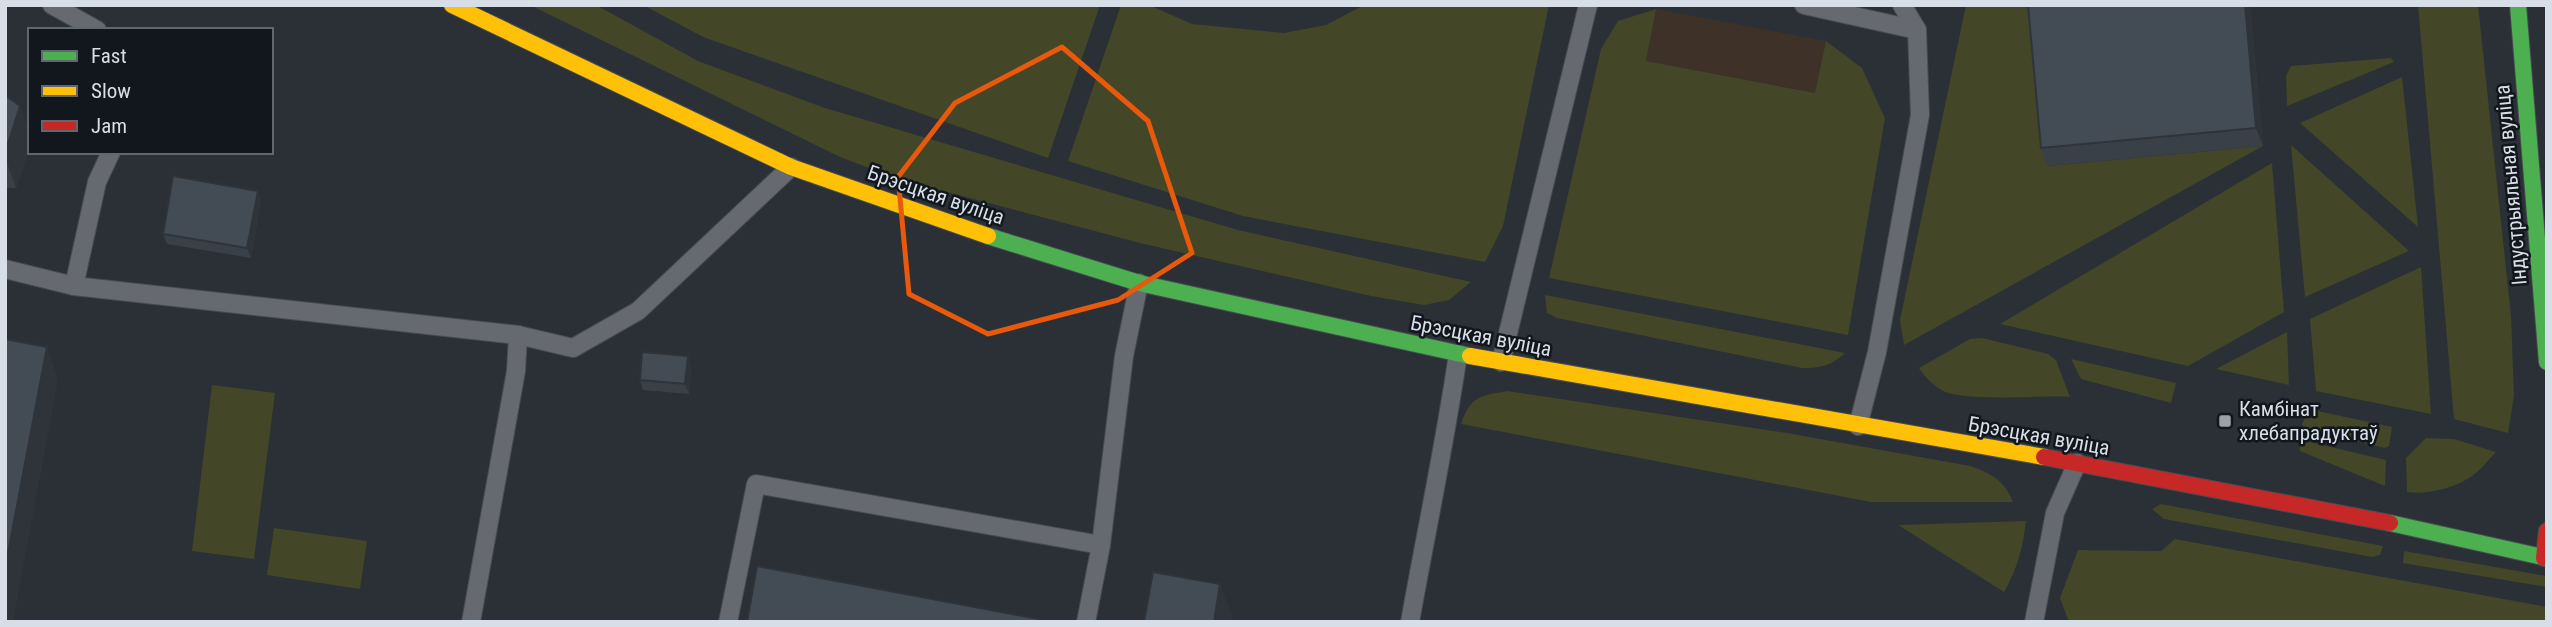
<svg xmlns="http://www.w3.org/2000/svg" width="2552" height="627" font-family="'Roboto Condensed',sans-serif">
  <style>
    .industrial { fill: #3e3228 }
    .green { fill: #434627 }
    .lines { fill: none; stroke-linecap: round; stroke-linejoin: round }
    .lane-casing { stroke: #474c52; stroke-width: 20 }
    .fast-casing { stroke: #474c52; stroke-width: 18 }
    .slow-casing { stroke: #474c52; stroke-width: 18 }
    .jam-casing { stroke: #474c52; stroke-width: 18 }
    .lane { stroke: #666a70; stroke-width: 18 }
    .fast { stroke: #4caf50; stroke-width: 16 }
    .slow { stroke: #ffc107; stroke-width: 16 }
    .jam { stroke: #c62828; stroke-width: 16 }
    .wall { fill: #3a4048 }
    .shaded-wall { fill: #2f343b }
    .building { fill: #434b54; stroke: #2f343b; stroke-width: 2 }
    .marked { fill: none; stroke: #e8590c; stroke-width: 5; stroke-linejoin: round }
    .poi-dot { fill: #9aa1a9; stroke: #12171d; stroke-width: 2.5 }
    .labels { text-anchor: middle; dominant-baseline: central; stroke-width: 5; stroke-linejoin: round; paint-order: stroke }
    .street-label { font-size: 21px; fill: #d7dee7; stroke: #12171d }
    .poi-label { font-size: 21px; fill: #d7dee7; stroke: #12171d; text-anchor: start }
  </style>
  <rect width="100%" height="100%" fill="#2a3036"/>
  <polygon class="industrial" points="1656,9 1826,41 1816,93 1646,61"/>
  <g class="green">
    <polygon points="530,5 596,5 698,61 825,108 1238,230 1471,282 1449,300 1424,305 1371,296 1140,243 898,179 840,157"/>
    <polygon points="643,5 1100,5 1048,158 703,37"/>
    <polygon points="1121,5 1149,5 1192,24 1284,33 1326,25 1364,5 1549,5 1503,226 1485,262 1243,216 1068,161"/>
    <polygon points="1966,5 2032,5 2048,166 2263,146 1904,345 1900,320"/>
    <polygon points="2418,5 2478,5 2511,316 2514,396 2508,433 2454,419"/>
    <polygon points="1656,9 1646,61 1815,93 1826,41 1862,68 1885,118 1848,335 1549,278 1601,49 1618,21"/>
    <polygon points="2391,58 2394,62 2287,106 2286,76 2291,66"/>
    <polygon points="2402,77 2418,227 2300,123"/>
    <polygon points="2291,145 2409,251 2305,297"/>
    <polygon points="2272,163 2284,312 2188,366 2000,324"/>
    <polygon points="2421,267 2431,414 2316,391 2310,319"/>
    <path d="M1545,295L1845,353C1831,366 1820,368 1802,368L1557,318L1547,313Z"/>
    <polygon points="2287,332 2289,385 2216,369"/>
    <path d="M1982,338L2048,354L2056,360L2070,397C2039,395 1967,402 1943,391C1933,385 1925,378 1919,368L1970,339Z"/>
    <polygon points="2071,359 2176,383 2171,403 2081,379"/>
    <polygon points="212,385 275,393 254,559 192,551"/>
    <path d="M1507,391L1787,433L1970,466C1991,473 2004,480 2013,502H1871L1461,424C1471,396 1479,396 1507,391Z"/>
    <polygon points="2313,410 2392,427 2389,446 2385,448 2305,429 2302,425 2307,411"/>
    <path d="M2426,438L2454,439L2496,452C2488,460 2481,470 2472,476C2456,488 2426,495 2407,492L2406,458Z"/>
    <polygon points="2305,441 2386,460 2385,486 2300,451 2300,444"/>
    <polygon points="2161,504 2383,546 2380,555 2372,557 2164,519 2152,509"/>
    <path d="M2026,521C2023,548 2017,569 2004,592L1898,525Z"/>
    <polygon points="274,528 367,541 360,589 267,575"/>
    <polygon points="2175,539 2547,607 2547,622 2069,622 2060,598 2078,550 2161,551"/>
    <polygon points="2404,551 2547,576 2547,587 2403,563"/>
  </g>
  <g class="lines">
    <defs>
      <g id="lane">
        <polyline points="52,5 97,30"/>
        <polyline points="1804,5 1917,30"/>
        <polyline points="5,269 74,286 518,335"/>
        <polyline points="74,286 97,182 111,152"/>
        <polyline points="1501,362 1588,5"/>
        <polyline points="1858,426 1877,352 1920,115 1917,30 1902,5"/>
        <polyline points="471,622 516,371 518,335 573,348 638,311 791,167"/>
        <polyline points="728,622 756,484 1101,545"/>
        <polyline points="1086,622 1101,545 1124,356 1139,283"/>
        <path d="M1410,622C1426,532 1445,444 1458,354"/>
        <polyline points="2034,622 2055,513 2077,463"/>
      </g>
      <g id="fast">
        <polyline points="2518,5 2547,362"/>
        <polyline points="988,236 1139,283 1470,356"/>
        <polyline points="2390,523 2547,558"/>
      </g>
      <g id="slow">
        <polyline points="452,5 791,167 988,236"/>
        <polyline points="1470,356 2044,457"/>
      </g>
      <g id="jam">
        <polyline points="2044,457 2390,523"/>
        <polyline points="2544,558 2547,531"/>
      </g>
    </defs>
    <use href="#lane" class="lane-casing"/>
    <use href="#fast" class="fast-casing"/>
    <use href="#slow" class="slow-casing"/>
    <use href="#jam" class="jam-casing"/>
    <use href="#lane" class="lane"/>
    <use href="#fast" class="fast"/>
    <use href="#slow" class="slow"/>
    <use href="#jam" class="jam"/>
  </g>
  <g class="wall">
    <polygon points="2028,5 2250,5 2263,146 2047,166 2041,148"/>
    <polygon points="5,95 30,133 30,146 16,188 5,188"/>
    <polygon points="258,191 261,200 251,258 167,244 163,234"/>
    <polygon points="691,366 689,394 643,390 640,380"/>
  </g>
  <g class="shaded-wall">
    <polygon points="2245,5 2250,5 2263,146 2256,128"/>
    <polygon points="20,106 30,133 30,146 16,188 5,157 5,153"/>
    <polygon points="258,191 261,200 251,258 247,248"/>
    <polygon points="47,347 58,380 13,622 5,622 5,569"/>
    <polygon points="688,356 691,366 689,394 685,384"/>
    <polygon points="1220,584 1232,615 1231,622 1214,622"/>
  </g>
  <g class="building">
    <polygon points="2028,5 2245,5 2256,128 2041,148"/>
    <polygon points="5,95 20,106 5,153"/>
    <polygon points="173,176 258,191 247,248 163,234"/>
    <polygon points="5,339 47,347 5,569"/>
    <polygon points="642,352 688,356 685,384 640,380"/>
    <polygon points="757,566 1038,619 1038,622 747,622"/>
    <polygon points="1153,572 1220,584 1214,622 1144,622"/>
  </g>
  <path class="marked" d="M1062,47L1148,121L1192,253L1118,300L988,334L909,294L898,177L955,103Z"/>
  <rect class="poi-dot" x="2218" y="414" width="14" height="14" rx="3.5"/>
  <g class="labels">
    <g class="street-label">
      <text transform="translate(2511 185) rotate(-95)">Індустрыяльная вуліца</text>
      <text transform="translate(936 195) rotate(19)">Брэсцкая вуліца</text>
      <text transform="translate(1481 336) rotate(11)">Брэсцкая вуліца</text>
      <text transform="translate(2039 436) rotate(10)">Брэсцкая вуліца</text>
    </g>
    <g class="poi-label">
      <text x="2239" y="409">Камбінат<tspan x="2239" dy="24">хлебапрадуктаў</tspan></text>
    </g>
  </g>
  <rect width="2552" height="627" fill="none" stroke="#d7dee7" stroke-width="14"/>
  <rect x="28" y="28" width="245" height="126" fill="#12171d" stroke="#61676e" stroke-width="2"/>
  <rect x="42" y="51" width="35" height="10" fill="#4caf50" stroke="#61676e" stroke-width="2"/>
  <text x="91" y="63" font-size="21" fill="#d7dee7">Fast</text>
  <rect x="42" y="86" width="35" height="10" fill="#ffc107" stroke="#61676e" stroke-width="2"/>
  <text x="91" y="98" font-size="21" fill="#d7dee7">Slow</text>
  <rect x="42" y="121" width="35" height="10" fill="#c62828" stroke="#61676e" stroke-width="2"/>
  <text x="91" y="133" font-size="21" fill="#d7dee7">Jam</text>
</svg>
